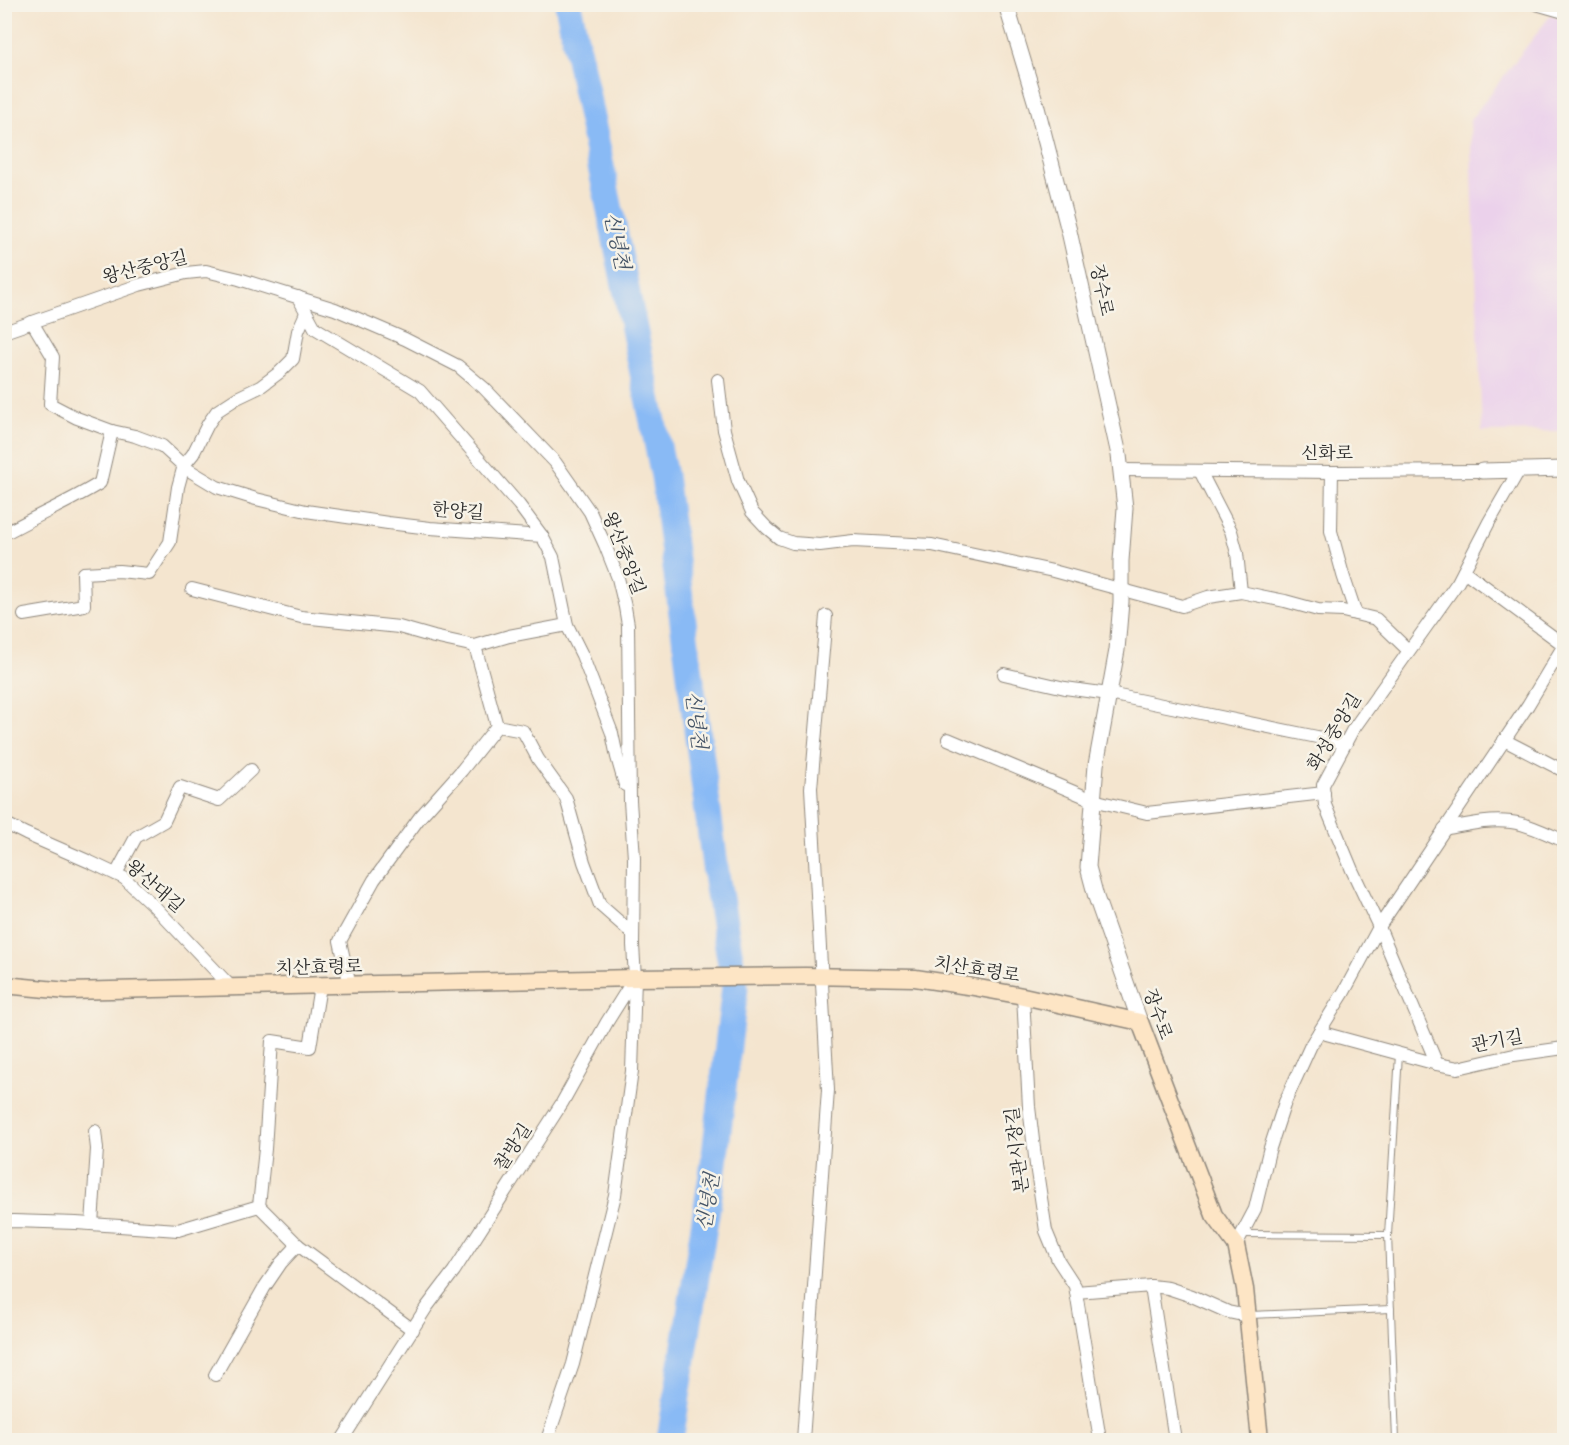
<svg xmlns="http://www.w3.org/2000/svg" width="1569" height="1445" font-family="Alegreya,'Noto Serif KR',serif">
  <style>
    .built { fill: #ebd1eb }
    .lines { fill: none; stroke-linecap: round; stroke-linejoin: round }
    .river { stroke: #89baf5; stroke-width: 27 }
    .service-casing { stroke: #90887d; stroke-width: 8 }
    .minor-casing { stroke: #90887d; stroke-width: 14 }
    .tertiary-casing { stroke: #90887d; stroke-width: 17 }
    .secondary-casing { stroke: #90887d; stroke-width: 19 }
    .service { stroke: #fff; stroke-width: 6 }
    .minor { stroke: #fff; stroke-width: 12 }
    .tertiary { stroke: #fff; stroke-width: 15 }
    .secondary { stroke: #fde5c5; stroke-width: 16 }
    .labels { text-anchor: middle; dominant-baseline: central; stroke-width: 5; stroke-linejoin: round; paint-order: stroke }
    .street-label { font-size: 18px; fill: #2b2b2b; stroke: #f7f3e8 }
    .water-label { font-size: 20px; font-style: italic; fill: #475668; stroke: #f7f3e8 }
  </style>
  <rect width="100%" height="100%" fill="#f7f3e8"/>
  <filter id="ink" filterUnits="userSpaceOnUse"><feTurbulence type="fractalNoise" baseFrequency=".0167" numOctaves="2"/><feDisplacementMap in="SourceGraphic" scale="12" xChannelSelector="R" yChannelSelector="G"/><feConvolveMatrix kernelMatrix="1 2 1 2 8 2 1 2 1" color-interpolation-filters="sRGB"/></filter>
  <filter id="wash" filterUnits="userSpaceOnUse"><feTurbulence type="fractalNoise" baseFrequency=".008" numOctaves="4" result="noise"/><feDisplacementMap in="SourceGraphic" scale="24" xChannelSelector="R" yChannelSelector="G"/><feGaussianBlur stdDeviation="1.35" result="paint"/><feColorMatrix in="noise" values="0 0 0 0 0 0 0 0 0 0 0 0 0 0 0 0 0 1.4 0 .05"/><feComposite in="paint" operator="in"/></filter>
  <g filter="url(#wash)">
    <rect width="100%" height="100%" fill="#f4e5cf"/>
    <polygon class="built" points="1550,16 1564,18 1564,431 1482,432 1470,120"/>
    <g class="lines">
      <polyline class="river" points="568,4 664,476 717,881 735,987 714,1163 670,1440"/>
    </g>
  </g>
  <g filter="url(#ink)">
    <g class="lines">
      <defs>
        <g id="service">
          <polyline points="1242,1234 1388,1235"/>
          <polyline points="1250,1315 1391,1309"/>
          <polyline points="1396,1440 1388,1235 1399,1054"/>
        </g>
        <g id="minor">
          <polyline points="1536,4 1564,12"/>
          <polyline points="298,297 315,328 420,391 519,505 542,536 553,557 567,625 582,655 612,733 617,757 625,785"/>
          <polyline points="32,322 53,357 50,404 77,418 112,431"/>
          <polyline points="4,332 139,285 186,273 206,271 239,279 335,309 405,339 458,366 484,388 555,462 590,512 605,545 618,578 625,607 628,625 630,801 634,858 633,945 635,978 632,1071 615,1195 573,1364 547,1440"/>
          <polyline points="718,380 724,430 738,481 752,512 767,528 779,538 793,543 820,545 853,541 932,545 1053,571 1182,606 1208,597 1241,592 1285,601 1318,610 1343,611 1376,619 1408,650"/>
          <polyline points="1121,470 1332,472 1482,471"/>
          <polyline points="1200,471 1231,531 1237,553 1241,592"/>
          <polyline points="1332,472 1331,531 1343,575 1356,614"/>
          <path d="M4,534C36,516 69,502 100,483L112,431L135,436L162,446L187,469L217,487L256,499L306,511L388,523L430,528L542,536"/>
          <polyline points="1464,571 1564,645"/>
          <polyline points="192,589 301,617 399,627 434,637 475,646 509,636 567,625"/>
          <polyline points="24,615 84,605 83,573 119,571 149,574 170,542 178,487 184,465 193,454 208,424 217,411 237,398 260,387 280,372 293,359 298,331 306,313"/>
          <polyline points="1004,674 1065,688 1109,694 1346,743"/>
          <polyline points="497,726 523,731 538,759 566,798 584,862 600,905 633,934"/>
          <polyline points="948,739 1093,800 1147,813 1324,793"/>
          <polyline points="1504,740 1564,771"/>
          <polyline points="4,823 26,834 90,862 124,878 155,907 231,987"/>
          <path d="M1444,829C1466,825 1488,819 1511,822C1529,824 1548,834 1564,841"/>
          <polyline points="116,874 136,837 164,821 180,787 219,800 251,770"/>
          <polyline points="350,986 340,941 374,880 420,817 462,770 497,726 475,646"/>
          <polyline points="1023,996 1029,1107 1036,1165 1046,1231 1058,1260 1075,1286 1100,1440"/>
          <polyline points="1319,1032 1437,1064 1379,927 1352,870 1325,805 1323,785 1352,731 1458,582 1489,522 1519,470"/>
          <polyline points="1437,1064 1458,1068 1514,1055 1564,1048"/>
          <polyline points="259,1206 265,1149 272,1041 310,1047 320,986"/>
          <polyline points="4,1222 13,1221 76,1223 178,1230 259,1206 298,1245"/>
          <polyline points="92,1224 97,1149 95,1131"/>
          <polyline points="1236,1245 1255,1209 1269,1151 1285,1102 1311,1045 1344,992 1379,927 1528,705 1564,645"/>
          <polyline points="1151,1286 1168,1288 1192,1296 1228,1312 1247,1316"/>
          <polyline points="1076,1292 1151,1286 1175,1440"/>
          <polyline points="215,1375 264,1288 281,1263 298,1245 413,1330"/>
          <polyline points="342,1440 426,1308 454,1271 562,1103 607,1022 634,979"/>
          <polyline points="803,1440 828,1090 811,788 826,616"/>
        </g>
        <g id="tertiary">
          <polyline points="1006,4 1036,104 1069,231 1119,455 1125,508 1121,561 1121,602 1117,650 1096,765 1088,867 1096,897 1140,1022"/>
          <polyline points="1482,471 1564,469"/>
        </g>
        <polyline id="secondary" points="4,985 67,991 635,978 805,976 915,978 968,986 1023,996 1140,1022 1214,1215 1236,1245 1245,1289 1260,1440"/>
      </defs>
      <use href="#service" class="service-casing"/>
      <use href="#minor" class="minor-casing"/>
      <use href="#tertiary" class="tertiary-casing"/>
      <use href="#secondary" class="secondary-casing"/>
      <use href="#service" class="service"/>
      <use href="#minor" class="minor"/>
      <use href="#tertiary" class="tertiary"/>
      <use href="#secondary" class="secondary"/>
    </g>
  </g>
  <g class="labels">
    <g class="street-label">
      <text transform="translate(145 267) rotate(-14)">왕산중앙길</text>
      <text transform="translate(1102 290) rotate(78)">장수로</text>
      <text x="1327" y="453">신화로</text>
      <text transform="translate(458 511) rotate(4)">한양길</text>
      <text transform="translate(624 553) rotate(69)">왕산중앙길</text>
      <text transform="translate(1334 732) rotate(-59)">화성중앙길</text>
      <text transform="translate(155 886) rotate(41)">왕산대길</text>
      <text transform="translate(319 967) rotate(-1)">치산효령로</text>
      <text transform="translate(977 969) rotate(9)">치산효령로</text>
      <text transform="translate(1158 1014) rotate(70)">장수로</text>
      <text transform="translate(1497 1041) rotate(-11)">관기길</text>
      <text transform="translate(513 1147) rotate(-57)">찰방길</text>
      <text transform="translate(1017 1150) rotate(-97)">본관시장길</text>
    </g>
    <g class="water-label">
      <text transform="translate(617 241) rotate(78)">신녕천</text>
      <text transform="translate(696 720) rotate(83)">신녕천</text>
      <text transform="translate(708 1202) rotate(-81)">신녕천</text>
    </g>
  </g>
  <rect width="1569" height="1445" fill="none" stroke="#f7f3e8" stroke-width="24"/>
</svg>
